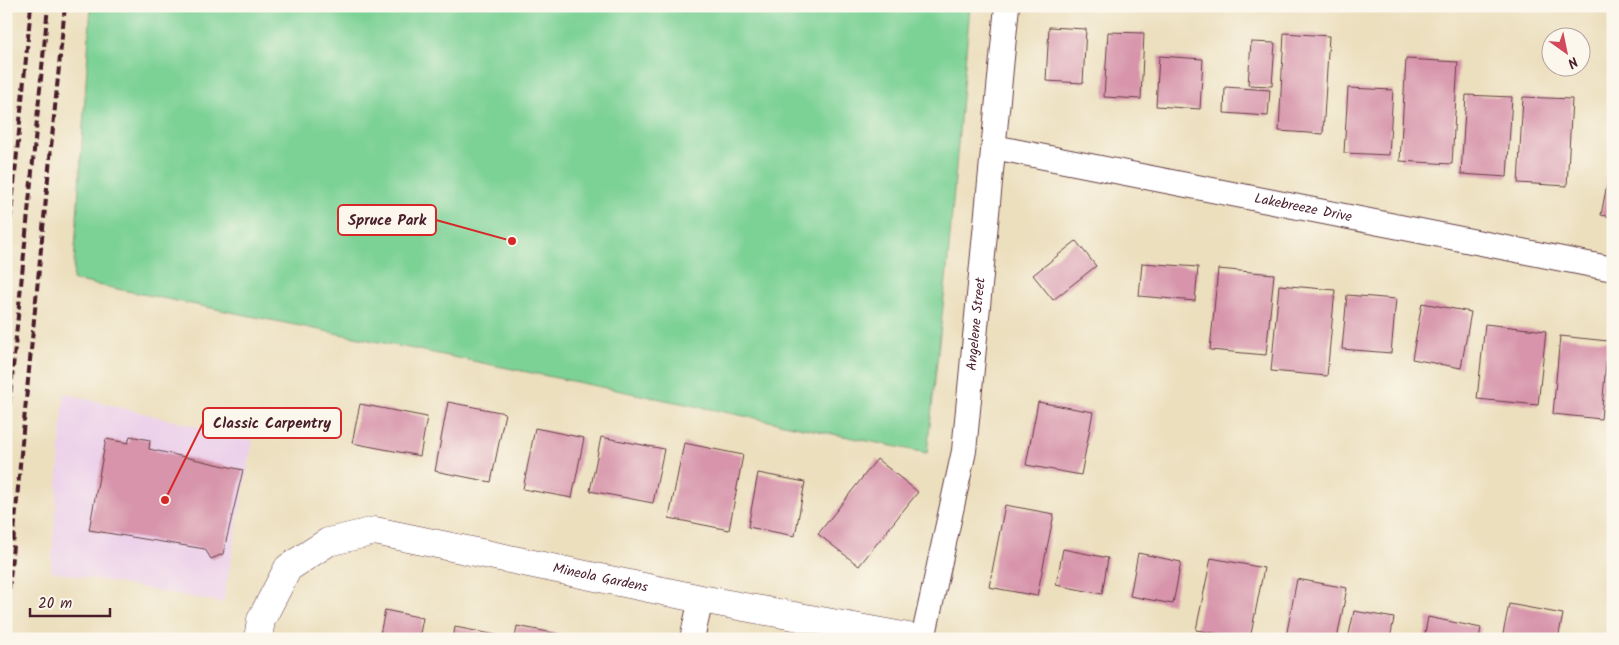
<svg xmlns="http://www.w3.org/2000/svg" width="1619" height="645" font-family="Kalam,sans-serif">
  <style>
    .built { fill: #ecd1ea }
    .green { fill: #7cd195; stroke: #637860 }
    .building { fill: #d794ab }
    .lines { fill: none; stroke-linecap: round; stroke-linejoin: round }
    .minor-casing { stroke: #623c41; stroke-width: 26 }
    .tertiary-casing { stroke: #623c41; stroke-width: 29 }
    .minor { stroke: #fff; stroke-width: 24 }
    .tertiary { stroke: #fff; stroke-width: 28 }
    .rail { stroke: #4a1f2b; stroke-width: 4; stroke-dasharray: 8 4; stroke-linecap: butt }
    .labels { text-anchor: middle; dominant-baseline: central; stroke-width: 4; stroke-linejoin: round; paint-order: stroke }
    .street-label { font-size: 14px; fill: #4a1f2b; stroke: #fbf7ec }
    .leader { fill: none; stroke: #d62828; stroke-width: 2 }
    .callout-dot { fill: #d62828; stroke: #fbf7ec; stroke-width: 2 }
    .callout { fill: #fbf7ec; stroke: #d62828; stroke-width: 2 }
    .callout-label { font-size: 15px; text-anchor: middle; font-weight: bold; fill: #4a1f2b }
  </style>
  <rect width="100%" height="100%" fill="#fbf7ec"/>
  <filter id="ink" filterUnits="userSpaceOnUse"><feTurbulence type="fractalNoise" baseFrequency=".02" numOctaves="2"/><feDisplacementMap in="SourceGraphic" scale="10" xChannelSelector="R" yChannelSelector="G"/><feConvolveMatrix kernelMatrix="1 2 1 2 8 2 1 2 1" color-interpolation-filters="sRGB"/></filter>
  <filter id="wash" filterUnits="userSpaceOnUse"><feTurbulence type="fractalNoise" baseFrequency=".0096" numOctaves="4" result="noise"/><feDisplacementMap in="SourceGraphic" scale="20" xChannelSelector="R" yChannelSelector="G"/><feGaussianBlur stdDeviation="1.12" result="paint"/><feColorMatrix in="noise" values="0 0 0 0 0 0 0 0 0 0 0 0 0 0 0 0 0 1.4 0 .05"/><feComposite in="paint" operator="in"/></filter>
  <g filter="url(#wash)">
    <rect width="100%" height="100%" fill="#ecdfbe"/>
    <polygon class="built" points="64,393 253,441 223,603 51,571"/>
    <polygon class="green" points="91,6 970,6 947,270 927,453 73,280"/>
    <g id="blocks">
      <g class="building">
        <polygon points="1049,27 1086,29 1083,83 1046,81"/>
        <polygon points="1108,32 1144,33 1141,99 1104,97"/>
        <polygon points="1284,33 1329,36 1323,134 1279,131"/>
        <polygon points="1251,42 1275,43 1272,86 1248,85"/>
        <polygon points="1159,56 1203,59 1200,109 1156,106"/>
        <polygon points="1406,59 1458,62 1452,164 1400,161"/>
        <polygon points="1225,87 1270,90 1268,116 1224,113"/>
        <polygon points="1348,88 1393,90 1389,155 1344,153"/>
        <polygon points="1466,95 1512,97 1507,177 1461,174"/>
        <polygon points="1523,97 1572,99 1567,186 1518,183"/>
        <polygon points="1612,159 1613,159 1613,217 1601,215"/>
        <polygon points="1076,241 1096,266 1053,300 1033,275"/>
        <polygon points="1142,263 1198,267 1195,301 1139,296"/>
        <polygon points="1218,269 1274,274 1266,355 1210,350"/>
        <polygon points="1279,285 1335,290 1327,376 1271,371"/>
        <polygon points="1347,295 1396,299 1391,353 1342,349"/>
        <polygon points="1422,303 1471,312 1461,368 1412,359"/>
        <polygon points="1485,324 1546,331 1538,405 1477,399"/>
        <polygon points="1560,336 1608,341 1601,419 1553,414"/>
        <polygon points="448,402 505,413 491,482 435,471"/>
        <polygon points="1038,402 1093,412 1081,475 1026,465"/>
        <polygon points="360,404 427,417 420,456 352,443"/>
        <polygon points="535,428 584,438 572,498 523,489"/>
        <polygon points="130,436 150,440 149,449 243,470 223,554 211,559 205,549 89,530 106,439 128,443"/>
        <polygon points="601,437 664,449 653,503 590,491"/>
        <polygon points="684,443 743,455 729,530 669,518"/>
        <polygon points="877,459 918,492 859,566 818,534"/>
        <polygon points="758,473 805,482 795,536 748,527"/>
        <polygon points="1005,505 1054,514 1037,596 989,587"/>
        <polygon points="1063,549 1108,558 1102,594 1056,585"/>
        <polygon points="1138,553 1181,562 1173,604 1130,596"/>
        <polygon points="1211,558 1264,568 1250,639 1196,630"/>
        <polygon points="1297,579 1347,588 1337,639 1298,639 1286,637"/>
        <polygon points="1509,604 1563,614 1558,639 1502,639"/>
        <polygon points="385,610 423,618 419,639 379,639"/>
        <polygon points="1354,611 1394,618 1390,639 1348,639"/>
        <polygon points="1428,617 1481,628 1479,639 1424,639"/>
        <polygon points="517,626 580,638 580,639 515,639"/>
        <polygon points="455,627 507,637 507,639 453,639"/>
      </g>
    </g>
  </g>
  <g filter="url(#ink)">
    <use href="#blocks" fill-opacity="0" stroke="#623c41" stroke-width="1"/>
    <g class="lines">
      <defs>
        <g id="minor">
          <path id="s1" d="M994,147L1613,269"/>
          <polyline points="692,639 701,599"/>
          <path id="s2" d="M923,639L964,451L1007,6"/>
        </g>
        <g id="tertiary">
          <path id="s3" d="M258,639L261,620L288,568L328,542L375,531L701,599L919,639"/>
        </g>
      </defs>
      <use href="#minor" class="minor-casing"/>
      <use href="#tertiary" class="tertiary-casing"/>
      <use href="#minor" class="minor"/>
      <use href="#tertiary" class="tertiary"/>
      <g class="rail">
        <polyline points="6,268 31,6"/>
        <polyline points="6,440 48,6"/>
        <polyline points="6,625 23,431 65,6"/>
      </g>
    </g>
  </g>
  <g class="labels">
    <g class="street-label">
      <text stroke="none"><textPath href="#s1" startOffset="315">Lakebreeze Drive</textPath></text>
      <text stroke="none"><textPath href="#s2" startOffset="320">Angelene Street</textPath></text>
      <text stroke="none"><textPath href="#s3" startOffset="404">Mineola Gardens</textPath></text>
    </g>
  </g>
  <path class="leader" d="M512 241L436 220M165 500L203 423"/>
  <g class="callout-dot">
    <circle cx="512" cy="241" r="5"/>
    <circle cx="165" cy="500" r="5"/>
  </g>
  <g class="callout">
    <rect x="338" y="205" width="98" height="30" rx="5"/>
    <rect x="203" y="408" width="138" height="30" rx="5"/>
  </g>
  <g class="callout-label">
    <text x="387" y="225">Spruce Park</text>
    <text x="272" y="428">Classic Carpentry</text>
  </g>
  <rect width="1619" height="645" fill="none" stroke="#fbf7ec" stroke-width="25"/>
  <g transform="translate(1566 52) rotate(147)"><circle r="24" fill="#fbf7ec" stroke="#b4a19f"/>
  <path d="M0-4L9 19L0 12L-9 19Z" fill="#d1495b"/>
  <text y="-8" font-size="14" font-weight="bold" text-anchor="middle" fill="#4a1f2b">N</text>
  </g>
  <path d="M30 608v8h80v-8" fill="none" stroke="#4a1f2b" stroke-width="2.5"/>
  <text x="38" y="608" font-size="15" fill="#4a1f2b" stroke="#fbf7ec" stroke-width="4" paint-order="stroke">20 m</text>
</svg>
